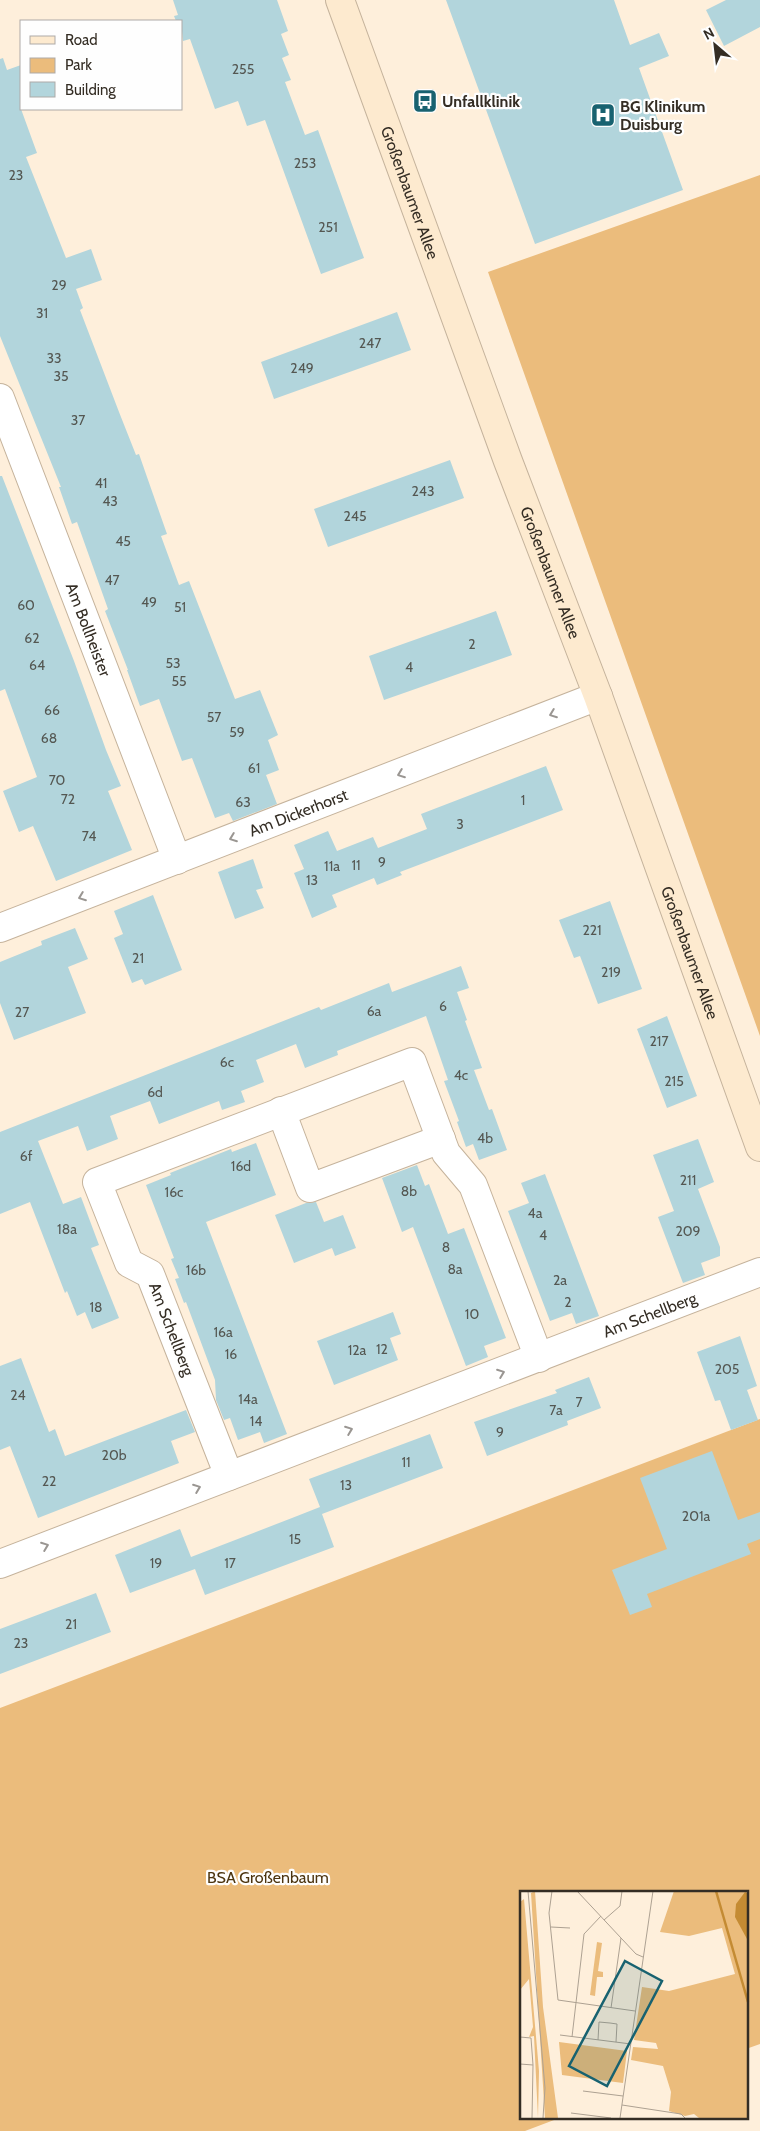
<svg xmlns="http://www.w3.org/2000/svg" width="760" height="2131" viewBox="0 0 760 2131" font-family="Cabin,sans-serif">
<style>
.green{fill:#ebbc7c}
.building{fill:#b2d5dc}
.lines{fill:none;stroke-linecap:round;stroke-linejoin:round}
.street-casing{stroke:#c5b39c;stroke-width:30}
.secondary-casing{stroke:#c5b39c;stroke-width:30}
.street{stroke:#fff;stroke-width:28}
.secondary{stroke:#fdeacf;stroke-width:28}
.oneway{stroke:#9a9692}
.labels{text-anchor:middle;stroke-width:4.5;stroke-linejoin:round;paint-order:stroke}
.number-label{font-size:14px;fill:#545752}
.poi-label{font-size:16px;font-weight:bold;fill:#342d24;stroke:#fefefe;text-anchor:start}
.street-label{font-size:16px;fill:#342d24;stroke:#fefefe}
.park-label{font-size:16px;fill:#4c340f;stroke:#fefefe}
.inset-river{fill:none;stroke:#c48b33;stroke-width:2.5}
.inset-road{fill:none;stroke:#ada192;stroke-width:1}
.view{fill:#186270;fill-opacity:0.15;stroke:#186270;stroke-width:2.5}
.inset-edge{fill:none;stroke:#342d24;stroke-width:2.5}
</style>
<rect width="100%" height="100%" fill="#feefdb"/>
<path class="green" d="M760,175v861l-272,-764z
M760,1419v625l-14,5v-157h-225v225h41l-37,14h-525v-423z"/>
<path class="building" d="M173,0h104l11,31 -7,3 8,21 -7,3 9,22 -6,2 20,53 13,-5 46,128 -43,16 -56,-154 -18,6 -9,-25 -23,8 -25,-70 -7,2 -2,-20h-5l-2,-5 4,-1z
M446,0h168l16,45 29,-12 10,23 -30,12 44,122 -148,54z
M726,0h34v27l-36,19 -18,-36z
M3,58l4,12 14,-5v44l16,44 -11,4 40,101 25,-9 11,31 -26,9 7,19 -3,2 39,102 17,43 3,-1 8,23 20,57 -6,2 18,49 10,-4 46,118 25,-9 18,45 -10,5 11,30 -13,5 11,29 -44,17 -4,-8 -14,5 -23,-60 -10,3 -23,-62 -19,7 -13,-36h1l-23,-59 3,-2 -31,-87 -5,2 -13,-37h2l-61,-151v-277z
M397,312l14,38 -137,49 -13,-37z
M450,460l14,38 -136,49 -14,-38z
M0,476h2l72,185 32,89 15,36 -13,5 24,59 -76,31 -23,-55 -14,6 -16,-41 34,-14 -32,-88 -5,2z
M496,611l16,44 -128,45 -15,-44z
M546,766l17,44 -163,62 2,3 -25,10 -3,-7 -42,17 5,12 -25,11 -18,-45 10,-4 -10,-24 34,-14 9,20 36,-14 5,11 49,-19 -6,-15z
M253,859l10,29 -7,2 8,18 -29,11 -17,-47z
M153,895l29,75 -37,15 -3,-6 -10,4 -18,-45 9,-4 -9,-23z
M610,901l32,88 -44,15 -18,-48 -6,2 -15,-38z
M75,928l13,31 -20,8 18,46 -72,27 -14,-37v-41l42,-17 -1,-4z
M461,966l8,22 -12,4 10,28 -2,1 17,47 -8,2 15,40 3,-1 15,41 -28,10 -6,-16 -7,3 -9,-25 2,-1 -15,-40 4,-1 -22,-64 -89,35 1,4 -33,13 -9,-24 -40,16 8,22 -23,9 4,11 -23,8 -3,-9 -60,23 -9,-23 -40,15 8,23 -31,12 -9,-25 -40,15 25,63 18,-7 18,48 -8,3 28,70 -27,11 -7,-17 -8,4 -10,-25 -2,2 -35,-91 -30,12v-82l319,-125 2,3 68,-27 3,9z
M667,1016l30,80 -30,12 -30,-79z
M698,1139l16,43 -16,7 22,58v9l-19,7 4,12 -22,8 -25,-66 16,-6 -21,-56z
M256,1143l20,52 -70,27 81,212 -23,9 -4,-11 -22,8 -8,-22 -6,2 -8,-20 -1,-20 -29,-78 -2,1 -9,-24 4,-1 -8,-19 3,-1 -28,-73 25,-10 -1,-2 61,-24 1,3z
M417,1165l8,21 4,-2 19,50 16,-6 42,110 -22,8 4,11 -22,9 -53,-139 -11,5 -20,-54z
M545,1174l54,142 -23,8 -4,-11 -22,8 -42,-110 21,-8 -8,-20z
M316,1202l8,20 19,-7 13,33 -21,8 -3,-8 -38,15 -19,-48 31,-12z
M393,1312l8,22 -11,4 8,22 -64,25 -17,-44z
M740,1336l17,50 -10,4 11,30 -27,10 -11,-30 -5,1 -18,-49z
M21,1358l28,74 6,-3 10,27 121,-46 9,22 -24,9 8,22 -141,55 -28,-72 -10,4v-84z
M589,1377l12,31 -34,13 1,4 -81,31 -13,-34 83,-29 -2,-3z
M430,1434l13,34 -121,46 12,33 -129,48 -10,-26 -65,24 -15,-38 65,-26 11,28 101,-39 28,-11 -11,-28z
M712,1451l26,69 22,-8v27l-13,5 4,10 -104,40 5,13 -22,8 -18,-45 55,-21 -27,-71z
M96,1593l15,39 -111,42v-45z"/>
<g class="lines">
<defs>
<g id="street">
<path id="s1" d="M0,398l177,462"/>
<path id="s2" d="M0,928l598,-232"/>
<path d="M281,1111l29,77 131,-49"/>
<path d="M229,1476l-79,-202 -21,-11 -32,-81 315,-120 34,91 27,32 66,173"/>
<path id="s3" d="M0,1564l760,-292"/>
</g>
<g id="secondary">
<path id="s4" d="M340,0l168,461 90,235 162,451"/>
</g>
</defs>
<use href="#street" class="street-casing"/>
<use href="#secondary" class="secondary-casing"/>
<use href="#street" class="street"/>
<use href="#secondary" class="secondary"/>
</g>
<defs><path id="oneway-chevron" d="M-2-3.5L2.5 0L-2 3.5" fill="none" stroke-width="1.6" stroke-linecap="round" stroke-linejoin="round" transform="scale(1.25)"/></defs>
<g class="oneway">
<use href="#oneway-chevron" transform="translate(553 714) rotate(159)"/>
<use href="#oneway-chevron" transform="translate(401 774) rotate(159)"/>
<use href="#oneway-chevron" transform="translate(233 838) rotate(159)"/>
<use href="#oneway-chevron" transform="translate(82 897) rotate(159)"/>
<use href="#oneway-chevron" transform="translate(501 1373) rotate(-21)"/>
<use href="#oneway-chevron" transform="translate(349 1430) rotate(-21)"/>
<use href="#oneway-chevron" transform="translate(197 1488) rotate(-21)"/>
<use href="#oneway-chevron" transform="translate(45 1546) rotate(-21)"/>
</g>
<defs>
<symbol id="bus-square" viewBox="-11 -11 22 22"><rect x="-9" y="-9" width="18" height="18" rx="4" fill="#186270" stroke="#fefefe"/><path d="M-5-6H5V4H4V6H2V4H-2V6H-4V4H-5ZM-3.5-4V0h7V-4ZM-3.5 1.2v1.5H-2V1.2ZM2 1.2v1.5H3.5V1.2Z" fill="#fff"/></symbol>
<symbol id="hospital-square" viewBox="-11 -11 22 22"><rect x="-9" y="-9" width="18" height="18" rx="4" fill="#186270" stroke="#fefefe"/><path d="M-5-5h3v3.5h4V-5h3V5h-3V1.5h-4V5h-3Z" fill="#fff"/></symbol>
</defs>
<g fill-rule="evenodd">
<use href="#bus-square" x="411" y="87" width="28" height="28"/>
<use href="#hospital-square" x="589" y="101" width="28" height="28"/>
</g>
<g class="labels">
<g class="number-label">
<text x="243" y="74">255</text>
<text x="305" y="168">253</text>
<text x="16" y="180">23</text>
<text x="328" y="232">251</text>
<text x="59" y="290">29</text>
<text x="42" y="318">31</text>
<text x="370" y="348">247</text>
<text x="54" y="363">33</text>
<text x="302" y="373">249</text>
<text x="61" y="381">35</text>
<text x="78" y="425">37</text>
<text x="101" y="488">41</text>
<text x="423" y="496">243</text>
<text x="110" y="506">43</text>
<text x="355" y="521">245</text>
<text x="123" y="546">45</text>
<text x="112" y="585">47</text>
<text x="149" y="607">49</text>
<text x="26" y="610">60</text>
<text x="180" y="612">51</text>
<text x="32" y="643">62</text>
<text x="472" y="649">2</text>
<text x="173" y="668">53</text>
<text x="37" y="670">64</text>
<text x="409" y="672">4</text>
<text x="179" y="686">55</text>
<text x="52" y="715">66</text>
<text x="214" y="722">57</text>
<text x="237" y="737">59</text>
<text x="49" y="743">68</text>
<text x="254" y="773">61</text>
<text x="57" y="785">70</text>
<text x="68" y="804">72</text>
<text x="523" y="805">1</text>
<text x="243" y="807">63</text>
<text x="460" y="829">3</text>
<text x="89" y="841">74</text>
<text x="382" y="867">9</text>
<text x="356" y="870">11</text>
<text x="332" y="871">11a</text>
<text x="312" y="885">13</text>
<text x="592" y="935">221</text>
<text x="138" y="963">21</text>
<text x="611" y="977">219</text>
<text x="443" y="1011">6</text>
<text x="374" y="1016">6a</text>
<text x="22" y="1017">27</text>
<text x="659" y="1046">217</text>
<text x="227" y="1067">6c</text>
<text x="461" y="1080">4c</text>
<text x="674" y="1086">215</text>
<text x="155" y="1097">6d</text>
<text x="485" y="1143">4b</text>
<text x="26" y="1161">6f</text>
<text x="241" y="1171">16d</text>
<text x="688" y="1185">211</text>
<text x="409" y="1196">8b</text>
<text x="174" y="1197">16c</text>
<text x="535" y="1218">4a</text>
<text x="67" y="1234">18a</text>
<text x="688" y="1236">209</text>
<text x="543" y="1240">4</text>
<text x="446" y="1252">8</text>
<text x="455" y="1274">8a</text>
<text x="196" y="1275">16b</text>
<text x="560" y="1285">2a</text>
<text x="568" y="1307">2</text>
<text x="96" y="1312">18</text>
<text x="472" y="1319">10</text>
<text x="223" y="1337">16a</text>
<text x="382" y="1354">12</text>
<text x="357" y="1355">12a</text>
<text x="231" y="1359">16</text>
<text x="727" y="1374">205</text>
<text x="18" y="1400">24</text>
<text x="248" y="1404">14a</text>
<text x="579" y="1407">7</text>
<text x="556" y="1415">7a</text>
<text x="256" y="1426">14</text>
<text x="500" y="1437">9</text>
<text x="114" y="1460">20b</text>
<text x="406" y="1467">11</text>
<text x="49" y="1486">22</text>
<text x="346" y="1490">13</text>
<text x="696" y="1521">201a</text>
<text x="295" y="1544">15</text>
<text x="156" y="1568">19</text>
<text x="230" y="1568">17</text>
<text x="71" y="1629">21</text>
<text x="21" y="1648">23</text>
</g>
<g class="poi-label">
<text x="442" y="107">Unfallklinik</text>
<text x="620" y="112">BG Klinikum<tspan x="620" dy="18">Duisburg</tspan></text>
</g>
<g class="street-label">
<text dy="6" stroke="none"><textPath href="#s4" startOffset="205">Großenbaumer Allee</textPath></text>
<text dy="6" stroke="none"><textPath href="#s4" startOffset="610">Großenbaumer Allee</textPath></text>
<text dy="6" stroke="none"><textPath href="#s1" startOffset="248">Am Bollheister</textPath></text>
<text dy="6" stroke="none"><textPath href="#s2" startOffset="320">Am Dickerhorst</textPath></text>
<text dy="6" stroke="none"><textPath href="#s4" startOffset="1015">Großenbaumer Allee</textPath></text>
<text dy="6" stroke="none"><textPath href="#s3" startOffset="696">Am Schellberg</textPath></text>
<text transform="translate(172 1329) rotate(69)" y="6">Am Schellberg</text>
</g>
<g class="park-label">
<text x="268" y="1883">BSA Großenbaum</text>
</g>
</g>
<g transform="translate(520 1891)">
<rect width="228" height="228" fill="#feefdb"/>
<path d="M15,0l8,116 15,111h-13l-14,-225zM154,0h73v227h-48l-5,-4 -9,2 -16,-5 2,-19 -8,-26 -32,-6 2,-13 25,2 -2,-6 -22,-3 8,-53 27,4 66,-17 -13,-46 -33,8 -29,-4zM4,8l15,172 -1,47 -4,-82 -5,1 4,-10 -4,-48 -9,11v-88zM77,51l5,1 -4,28 5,1v5h-6l-2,19 -5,-1zM39,151l68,9 -4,32 -61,-8z" fill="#ebbc7c"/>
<path d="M225,1l2,1v46l-12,-22 1,-13z" fill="#c48b33"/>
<path class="inset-river" d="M196,0l32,111"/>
<path class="inset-road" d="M8,0l17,197 -2,30M32,0l-3,22 9,87 77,11M57,0l59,63 7,3M84,29l16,-14 2,-15M31,36l19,1M91,117l10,-70M40,144l71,9M0,146l11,1 2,27M52,146l12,-103 17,-18M78,149l1,-18 11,1 7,1 -1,18M0,173l13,1 -1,53M63,200l40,5M102,214l59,9 4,4M51,222l40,5M100,227l33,-227"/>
<path class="view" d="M105,70l37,20 -55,105 -38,-20z"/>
<rect width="228" height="228" class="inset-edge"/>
</g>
<rect x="20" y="20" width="162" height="90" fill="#fefefe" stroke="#adaaa7"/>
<rect x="30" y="36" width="25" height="8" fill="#fdeacf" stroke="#adaaa7"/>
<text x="65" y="45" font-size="15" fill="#342d24">Road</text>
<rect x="30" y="58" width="25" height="15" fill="#ebbc7c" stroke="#adaaa7"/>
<text x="65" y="70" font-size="15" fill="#342d24">Park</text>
<rect x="30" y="82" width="25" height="15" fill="#b2d5dc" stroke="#adaaa7"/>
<text x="65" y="95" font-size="15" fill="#342d24">Building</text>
<g transform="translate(715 45) rotate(332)" stroke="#fefefe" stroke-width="4" paint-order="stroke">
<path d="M0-4L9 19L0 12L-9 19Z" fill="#342d24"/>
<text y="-8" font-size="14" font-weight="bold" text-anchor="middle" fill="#342d24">N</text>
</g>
</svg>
